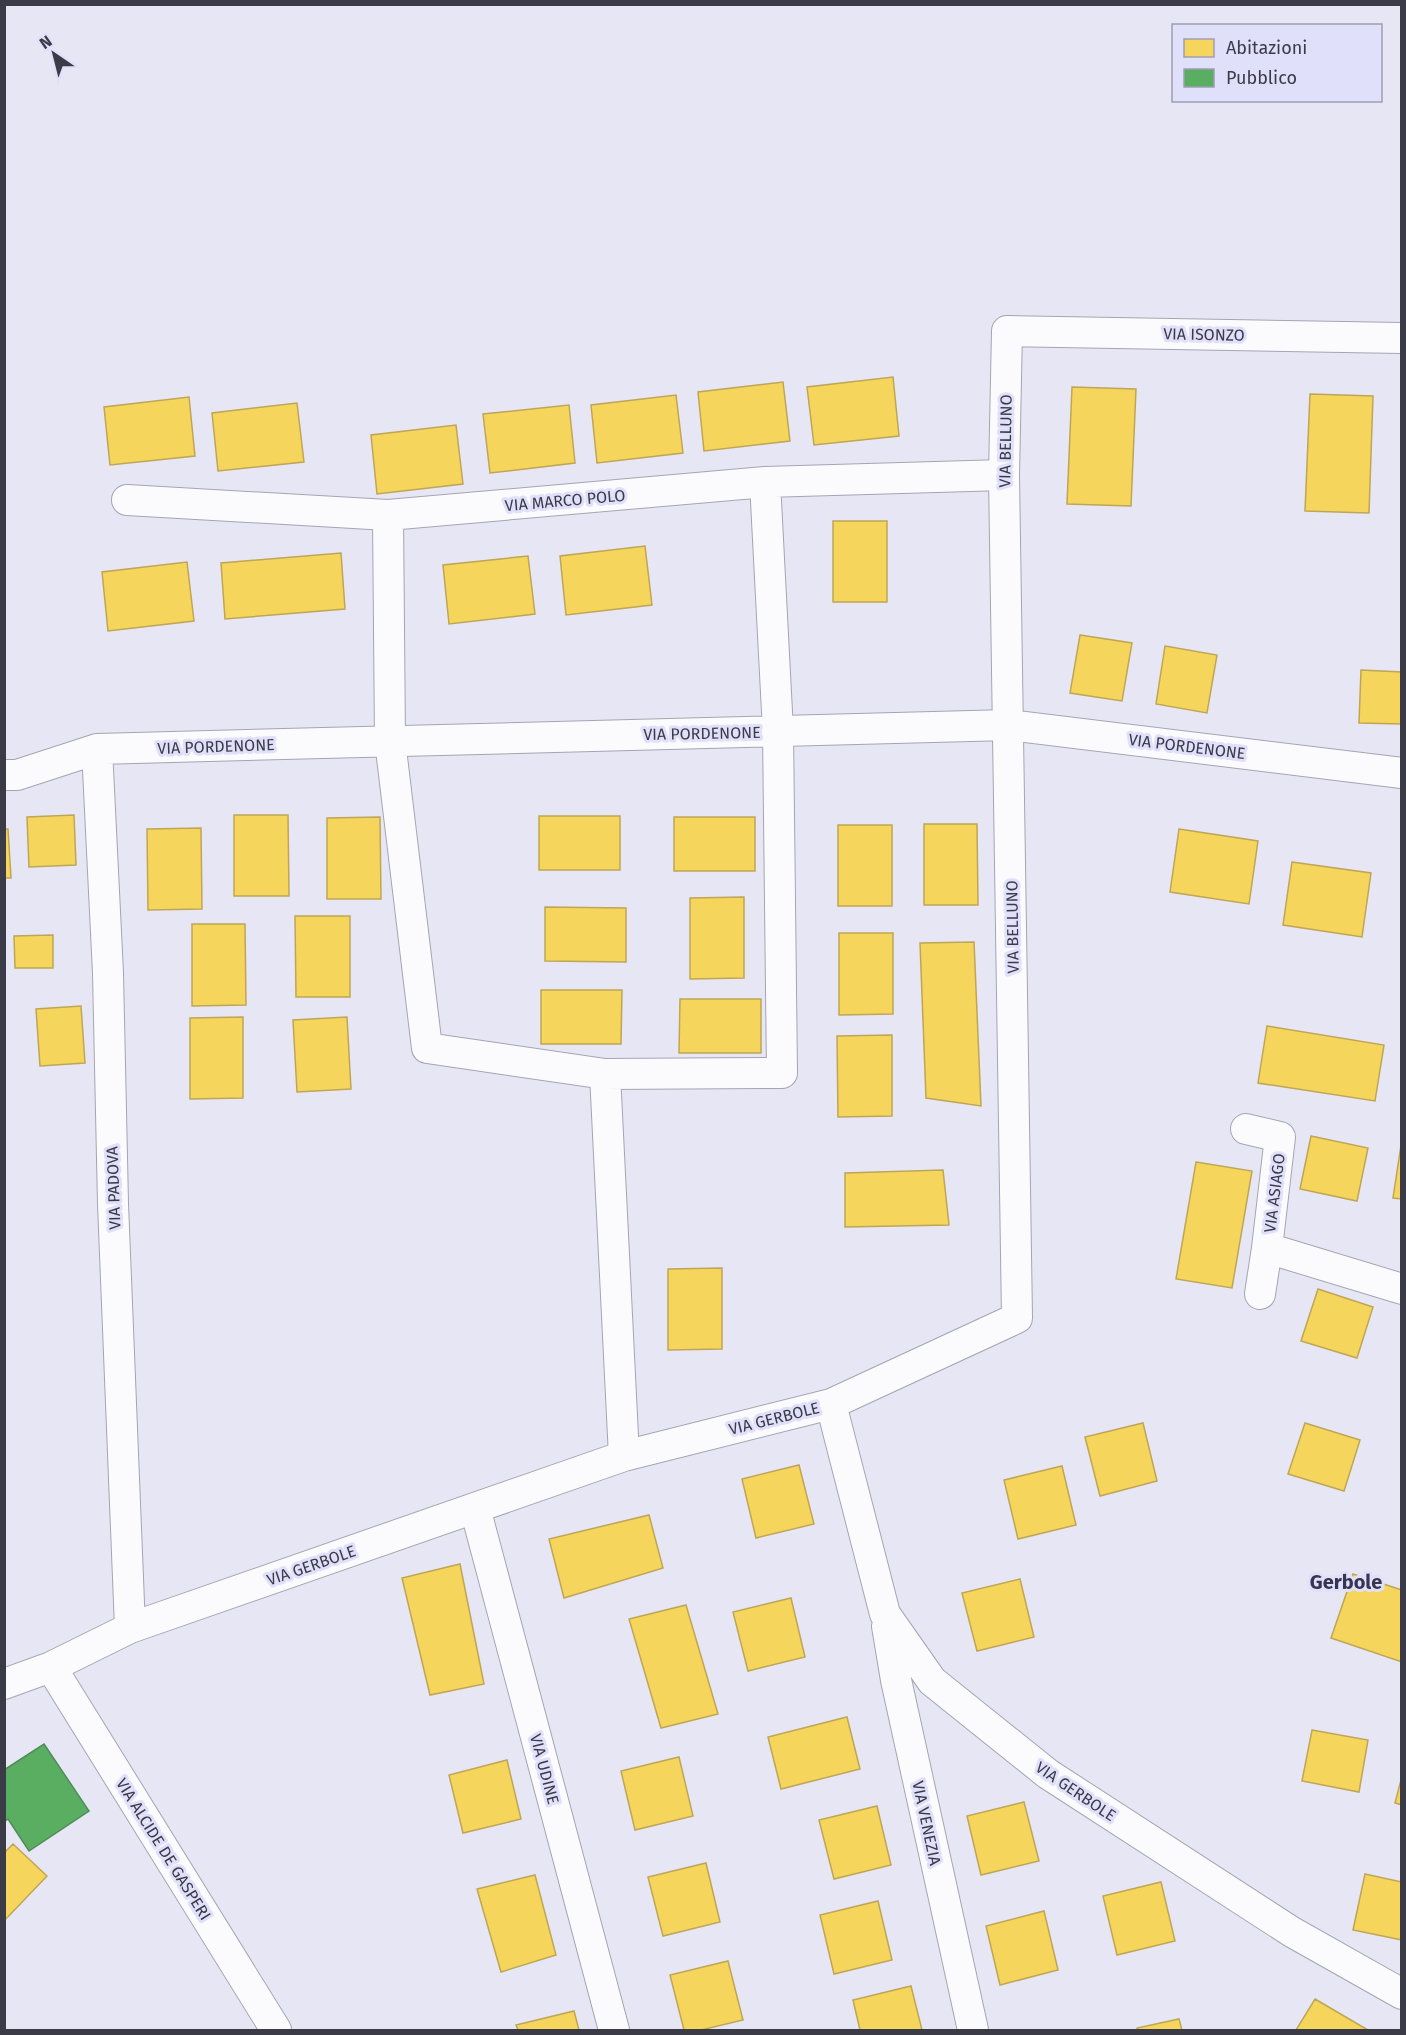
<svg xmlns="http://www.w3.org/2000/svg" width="1406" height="2035" viewBox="0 0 1406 2035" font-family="'Fira Sans',sans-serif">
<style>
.homes{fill:#f6d55c;stroke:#bea656;stroke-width:1.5}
.public{fill:#5aae61;stroke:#518b59;stroke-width:1.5}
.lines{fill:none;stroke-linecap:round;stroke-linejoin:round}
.street-casing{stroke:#a5a5b1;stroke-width:32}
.street{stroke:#fbfbfe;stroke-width:30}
.labels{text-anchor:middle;stroke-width:6;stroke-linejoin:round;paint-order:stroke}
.street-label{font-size:16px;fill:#3b3a47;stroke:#e1e0fb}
.quarter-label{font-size:20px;font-weight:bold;fill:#37344f;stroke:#e1e0fb}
</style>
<rect width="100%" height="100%" fill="#e7e6f5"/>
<path class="homes" d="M893,377l6,59 -85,9 -7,-58z
M783,382l7,59 -86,10 -6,-59z
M1072,387l64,2 -5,117 -64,-2z
M1310,394l63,2 -4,117 -64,-2z
M676,395l7,58 -86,10 -6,-58z
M189,397l6,59 -85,9 -6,-58z
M297,403l7,59 -86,9 -6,-58z
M569,405l6,58 -85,10 -7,-59z
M456,425l7,59 -86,10 -6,-59z
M833,521h54v81h-54z
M645,546l7,59 -86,10 -6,-59z
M341,553l4,56 -120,10 -4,-56z
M528,556l7,58 -86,10 -6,-59z
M187,562l7,59 -86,10 -6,-59z
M1080,635l52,8 -10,58 -52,-8z
M1165,646l52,9 -10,58 -51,-9z
M1361,670l41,2v52l-43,-1z
M74,815l2,50 -47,2 -2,-50z
M234,815h54l1,81h-55z
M539,816h81v54h-81z
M380,817l1,82h-54v-81z
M674,817h81v54h-81z
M924,824h53l1,81h-54z
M838,825h54v81h-54z
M201,828l1,81 -54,1 -1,-81z
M4,829h4l3,49h-7z
M1179,829l79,12 -9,63 -79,-12z
M1292,862l79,11 -9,64 -79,-12z
M744,897v81l-54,1v-81z
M545,907l81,1v54l-81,-1z
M295,916h55v81h-54z
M192,924h53l1,81 -54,1z
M839,933h54v81l-54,1z
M53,935v33h-38l-1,-32z
M974,942l7,164 -55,-8 -6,-155z
M541,990h81l-1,54h-80z
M680,999h81v54h-82z
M81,1006l4,57 -45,3 -4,-57z
M243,1017v81l-53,1v-81z
M347,1017l4,72 -54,3 -4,-72z
M1267,1026l117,19 -9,56 -117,-18z
M892,1035v81l-54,1 -1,-81z
M1311,1136l57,12 -11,53 -57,-12z
M1401,1145h1v54l-9,-1z
M1196,1162l56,9 -20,117 -56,-9z
M943,1170l6,55 -104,2v-54z
M722,1268v81l-54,1v-81z
M1318,1289l55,18 -16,51 -56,-17z
M1143,1423l14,58 -57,15 -15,-59z
M1305,1423l55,17 -16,51 -56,-17z
M799,1465l15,59 -58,14 -14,-59z
M1062,1466l14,59 -58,14 -14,-59z
M649,1515l14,53 -99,30 -15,-59z
M460,1564l24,120 -54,11 -28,-117z
M1353,1574l49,16v72l-71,-24z
M1020,1579l14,58 -57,14 -15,-58z
M791,1598l14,59 -57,14 -15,-59z
M686,1605l32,109 -57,14 -32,-109z
M847,1717l13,52 -79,20 -13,-52z
M1312,1730l56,10 -9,52 -57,-11z
M679,1757l14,59 -58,14 -14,-59z
M507,1760l14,59 -58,14 -14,-58z
M1402,1776v29l-7,-2z
M1024,1802l15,59 -58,14 -14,-59z
M877,1806l14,59 -57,14 -15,-59z
M13,1844l34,32 -43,45v-68z
M706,1863l14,59 -57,14 -15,-59z
M1365,1874l37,8v58l-49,-10z
M535,1875l21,80 -55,17 -24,-83z
M1161,1882l14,59 -58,14 -14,-59z
M878,1901l14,59 -58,14 -14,-59z
M1044,1911l14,59 -58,15 -14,-59z
M728,1961l15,59 -42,10h-17l-14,-55z
M911,1986l11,44h-62l-7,-30z
M1315,1999l53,31h-72z
M574,2011l5,19h-61l-2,-5z
M1179,2019l3,11h-45v-2z"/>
<path class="public" d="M44,1744l45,67 -60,40 -21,-32 -4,3v-52z"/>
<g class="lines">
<defs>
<path id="street" d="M127,500l261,15 377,-33 239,-7
M388,515l2,226 37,307 178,26
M97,749l11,224 5,231 17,424
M4,775h13l80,-26 912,-24 393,48
M1246,1129l34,8 -13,111
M1260,1294l7,-46 135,41
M831,1404l54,210 47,67 116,93 244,158 110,62
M624,1456l-19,-382 177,-1 -4,-342 -13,-249
M475,1508l139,522
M887,1626l9,54 77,350
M51,1667l225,363
M4,1684l47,-17 79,-39 494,-172 207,-52 186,-86 -13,-843 3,-144 395,7"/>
</defs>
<use href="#street" class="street-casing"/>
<use href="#street" class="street"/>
</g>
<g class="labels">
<g class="street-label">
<text transform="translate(1204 334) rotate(1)" y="6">VIA ISONZO</text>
<text transform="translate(1005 441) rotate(-89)" y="6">VIA BELLUNO</text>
<text transform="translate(565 500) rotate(-5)" y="6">VIA MARCO POLO</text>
<text transform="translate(702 733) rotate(-1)" y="6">VIA PORDENONE</text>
<text transform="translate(216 746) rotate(-2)" y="6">VIA PORDENONE</text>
<text transform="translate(1187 746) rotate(7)" y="6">VIA PORDENONE</text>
<text transform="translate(1012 927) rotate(-91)" y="6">VIA BELLUNO</text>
<text transform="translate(113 1188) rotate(-92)" y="6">VIA PADOVA</text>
<text transform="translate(1274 1193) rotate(-83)" y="6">VIA ASIAGO</text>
<text transform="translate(774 1418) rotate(-14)" y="6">VIA GERBOLE</text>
<text transform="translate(311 1565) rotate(-19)" y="6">VIA GERBOLE</text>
<text transform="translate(545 1769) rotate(75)" y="6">VIA UDINE</text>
<text transform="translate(1076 1791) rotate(34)" y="6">VIA GERBOLE</text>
<text transform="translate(927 1823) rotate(78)" y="6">VIA VENEZIA</text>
<text transform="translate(164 1849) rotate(58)" y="6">VIA ALCIDE DE GASPERI</text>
</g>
<g class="quarter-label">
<text x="1346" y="1589">Gerbole</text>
</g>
</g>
<rect width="1406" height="2035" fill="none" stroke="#3b3a47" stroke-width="12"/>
<rect x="1172" y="24" width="210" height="78" fill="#e1e0fb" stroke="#9f9eb3" stroke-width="1.5"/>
<rect x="1184" y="39" width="30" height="18" fill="#f6d55c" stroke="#9f9eb3" stroke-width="1.5"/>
<text x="1226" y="54" font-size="18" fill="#3b3a47">Abitazioni</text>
<rect x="1184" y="69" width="30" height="18" fill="#5aae61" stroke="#9f9eb3" stroke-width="1.5"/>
<text x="1226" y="84" font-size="18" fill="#3b3a47">Pubblico</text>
<g transform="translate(54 54) rotate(325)" stroke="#e1e0fb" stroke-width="4.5" paint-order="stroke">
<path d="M0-4.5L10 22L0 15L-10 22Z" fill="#3b3a47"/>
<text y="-9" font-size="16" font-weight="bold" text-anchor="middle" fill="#3b3a47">N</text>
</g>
</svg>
